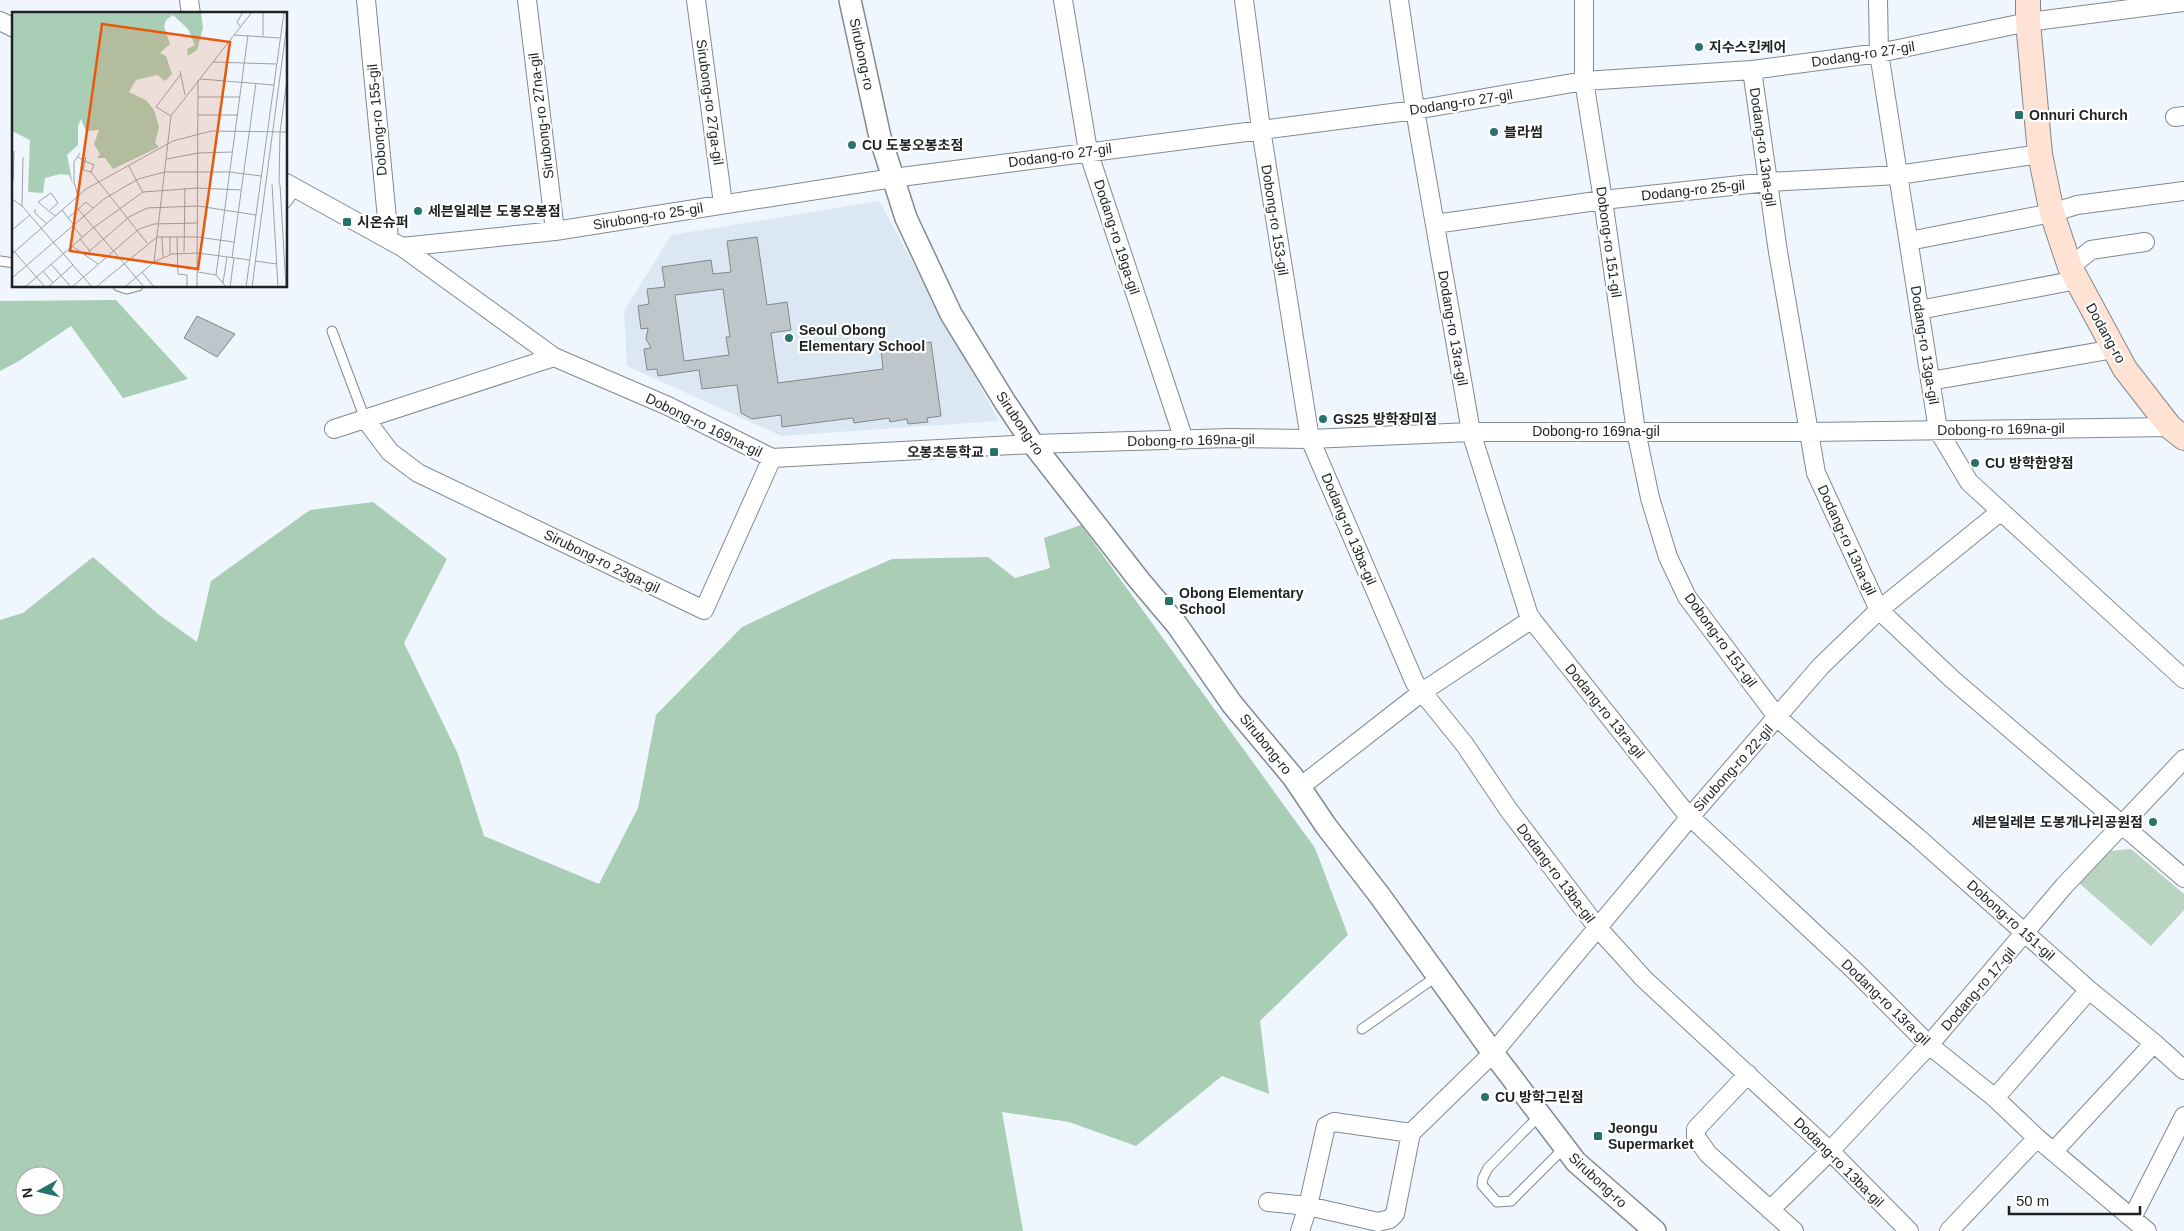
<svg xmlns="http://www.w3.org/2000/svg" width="2184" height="1231" viewBox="0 0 2184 1231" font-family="Arial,'Noto Sans KR',sans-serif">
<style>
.built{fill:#dbe8f3}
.green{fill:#bad4c2}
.forest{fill:#aaceb5;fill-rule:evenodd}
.building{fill:#bec5cb;stroke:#81878d;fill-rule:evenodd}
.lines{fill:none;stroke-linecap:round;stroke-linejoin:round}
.service-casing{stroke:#83898f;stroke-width:11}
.minor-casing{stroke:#83898f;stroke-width:20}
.tertiary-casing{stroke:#83898f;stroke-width:24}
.secondary-casing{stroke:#83898f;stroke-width:26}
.service{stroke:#fff;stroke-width:9}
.minor{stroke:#fff;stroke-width:18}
.tertiary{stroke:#fff;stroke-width:21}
.secondary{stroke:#fee2d4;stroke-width:24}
.poi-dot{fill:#28726c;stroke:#fff;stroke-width:2}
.labels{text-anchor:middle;stroke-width:4.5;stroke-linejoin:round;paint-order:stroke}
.poi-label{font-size:14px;font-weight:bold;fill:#1f2224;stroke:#fff;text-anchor:start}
.street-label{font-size:14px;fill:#1f2224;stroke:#fff}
.inset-road{fill:none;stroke:#9ca1a6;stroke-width:1}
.view{fill:#e8590c;fill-opacity:0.15;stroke:#e8590c;stroke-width:2.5}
.inset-edge{fill:none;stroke:#1f2224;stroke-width:2.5}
</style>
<rect width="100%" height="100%" fill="#eff6fd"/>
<path class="built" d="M879,201l120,220 -218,15 -154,-70 -3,-55 47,-76z"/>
<path class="green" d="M2131,849l53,45v16l-33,36 -72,-63 30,-32z"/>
<path class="forest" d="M116,300l72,79 -65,19 -52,-72 -52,35 -19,10v-70z
M373,502l74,57 -43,84 54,111 26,82 115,48 39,-76 18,-93 86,-88 81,-38 69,-30 96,-2 27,21 35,-10 -6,-30 37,-13 234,323 33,87 -88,86 9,73 -47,-18 -86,70 -67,-24 -67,-10 21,119h-1023v-611l23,-7 70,-56 65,57 39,28 14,-61 99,-71zM25,1176h30v30h-30z"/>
<path class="building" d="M757,237l10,68 20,-3 4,28 -20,3 7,50 105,-14 -2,-20 34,-8 1,3 15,-2 10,74 -14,2 1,4 -20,2 -1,-5 -17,3 -1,-4 -35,5 -1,-5 -71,9 -1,-12 -29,4 -11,-6 -4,-28 -35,4 -3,-19 -41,6 -1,-7 -10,1 -3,-21 7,-1 -5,-9 2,-11 -7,1 -3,-23 11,-2 -2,-15 18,-2 -3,-20 49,-7 2,14 18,-2 -4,-31zM723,289l7,48h-4l3,18 -45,6 -9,-66z
M197,316l38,18 -18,23 -33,-19z"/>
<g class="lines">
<defs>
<path id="service" d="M286,203l11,-15
M0,261l14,2
M118,286l9,3 11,-3
M332,331l33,88
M1362,1029l75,-53
M1540,1115l-52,53 -5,10 -1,7 15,17 14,-1 53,-53"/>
<path id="minor" d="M189,0l2,14
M366,0l23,239
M527,0l28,231
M696,0l27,204
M1063,0l25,151 96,289
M1244,0l17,129 49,310 105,244 50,62 43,64 89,118 47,52 186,172 79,80
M1399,0l16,110 56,322 58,184 156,196 169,158 75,75 66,53 42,40 110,93
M1584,0v81l19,119 33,231 14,67 18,59 19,40 91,121 35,31 104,88 172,153 65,53 30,27
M1878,0l1,53 59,377 31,52 215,197
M0,21l14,7
M1752,70l26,182 38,221 63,137 73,69 232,199
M2175,117l9,-1
M286,183l116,64 152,110 114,49 104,52 261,-14 197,-6 80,1 161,-7h337l362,-5
M1435,224l168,-24 165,-18 130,-7 142,-21
M1909,241l143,-28 25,-8 107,-14
M402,247l153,-16 338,-53 522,-68 169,-29 168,-11 127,-17 149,-31 156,-20
M2070,267l21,-17 54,-8
M1919,310l158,-30
M1930,381l184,-32
M365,419l25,33 28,21 286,137 68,-152
M334,429l220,-72
M1300,787l122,-95 110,-73
M1748,1074l-52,55v8l12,17 86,77
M1995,1098l94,-108
M1411,1133l82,-80 197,-236 131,-151 58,-56 122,-99
M2053,1152l101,-109
M1268,1202l40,4 70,16 12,-3 5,-5 16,-81 -77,-11 -8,4 -18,80 -8,25
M1770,1210l60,-59 99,-106 135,-159 120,-127
M2132,1218l52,-102
M1949,1231l88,-93"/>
<path id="tertiary" d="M850,0l30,137 26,81 45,96 54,88 28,42 106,136 38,45 55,79 61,73 33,49 54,70 113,157 83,109 79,69"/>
<path id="secondary" d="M2028,0v22l12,132 12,59 18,54 55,102 45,58 14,11"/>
</defs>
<use href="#service" class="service-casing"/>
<use href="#minor" class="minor-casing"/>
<use href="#tertiary" class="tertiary-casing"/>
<use href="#secondary" class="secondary-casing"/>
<use href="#service" class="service"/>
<use href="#minor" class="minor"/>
<use href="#tertiary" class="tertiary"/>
<use href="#secondary" class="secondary"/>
</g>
<g class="poi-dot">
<circle cx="1699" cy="47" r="5"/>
<rect x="2014" y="110" width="10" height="10" rx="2.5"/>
<circle cx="1494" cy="132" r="5"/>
<circle cx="852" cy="145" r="5"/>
<circle cx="418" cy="211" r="5"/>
<rect x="342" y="217" width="10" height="10" rx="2.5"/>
<circle cx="789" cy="338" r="5"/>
<circle cx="1323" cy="419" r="5"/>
<rect x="989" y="447" width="10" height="10" rx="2.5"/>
<circle cx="1975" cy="463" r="5"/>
<rect x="1164" y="596" width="10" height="10" rx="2.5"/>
<circle cx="2153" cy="822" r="5"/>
<circle cx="1485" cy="1097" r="5"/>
<rect x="1593" y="1131" width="10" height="10" rx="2.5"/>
</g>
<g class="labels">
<g class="poi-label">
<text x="1709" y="52">지수스킨케어</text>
<text x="2029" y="120">Onnuri Church</text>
<text x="1504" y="137">블라썸</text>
<text x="862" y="150">CU 도봉오봉초점</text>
<text x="428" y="216">세븐일레븐 도봉오봉점</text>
<text x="357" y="227">시온슈퍼</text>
<text x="799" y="335">Seoul Obong<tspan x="799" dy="16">Elementary School</tspan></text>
<text x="1333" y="424">GS25 방학장미점</text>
<text x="984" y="457" text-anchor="end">오봉초등학교</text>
<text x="1985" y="468">CU 방학한양점</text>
<text x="1179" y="598">Obong Elementary<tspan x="1179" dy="16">School</tspan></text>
<text x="2143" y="827" text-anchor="end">세븐일레븐 도봉개나리공원점</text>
<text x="1495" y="1102">CU 방학그린점</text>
<text x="1608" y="1133">Jeongu<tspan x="1608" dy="16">Supermarket</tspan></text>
</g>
<g class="street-label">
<text transform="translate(862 54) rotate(78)" y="5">Sirubong-ro</text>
<text transform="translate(1863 54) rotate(-9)" y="5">Dodang-ro 27-gil</text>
<text transform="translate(710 102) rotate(82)" y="5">Sirubong-ro 27ga-gil</text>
<text transform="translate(1461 102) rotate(-9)" y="5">Dodang-ro 27-gil</text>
<text transform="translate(541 116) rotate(-97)" y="5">Sirubong-ro 27na-gil</text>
<text transform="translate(377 120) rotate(-95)" y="5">Dobong-ro 155-gil</text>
<text transform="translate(1763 147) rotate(82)" y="5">Dodang-ro 13na-gil</text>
<text transform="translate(1060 155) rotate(-8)" y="5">Dodang-ro 27-gil</text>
<text transform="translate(1693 190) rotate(-6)" y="5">Dodang-ro 25-gil</text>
<text transform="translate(648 216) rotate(-9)" y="5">Sirubong-ro 25-gil</text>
<text transform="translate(1275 220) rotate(81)" y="5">Dobong-ro 153-gil</text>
<text transform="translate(1117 237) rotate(72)" y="5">Dodang-ro 19ga-gil</text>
<text transform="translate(1609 242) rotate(82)" y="5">Dobong-ro 151-gil</text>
<text transform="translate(1453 328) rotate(80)" y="5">Dodang-ro 13ra-gil</text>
<text transform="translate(2106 333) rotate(61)" y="5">Dodang-ro</text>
<text transform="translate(1925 345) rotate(81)" y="5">Dodang-ro 13ga-gil</text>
<text transform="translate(1020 423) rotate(56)" y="5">Sirubong-ro</text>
<text transform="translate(704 425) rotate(26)" y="5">Dobong-ro 169na-gil</text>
<text transform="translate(2001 429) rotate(-1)" y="5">Dobong-ro 169na-gil</text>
<text x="1596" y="436">Dobong-ro 169na-gil</text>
<text transform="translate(1191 440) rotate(-1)" y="5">Dobong-ro 169na-gil</text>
<text transform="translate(1349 529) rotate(67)" y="5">Dodang-ro 13ba-gil</text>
<text transform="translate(1847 540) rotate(65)" y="5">Dodang-ro 13na-gil</text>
<text transform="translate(602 561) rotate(26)" y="5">Sirubong-ro 23ga-gil</text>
<text transform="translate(1721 640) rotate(54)" y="5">Dobong-ro 151-gil</text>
<text transform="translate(1605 711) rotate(51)" y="5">Dodang-ro 13ra-gil</text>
<text transform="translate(1266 744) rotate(51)" y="5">Sirubong-ro</text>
<text transform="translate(1733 768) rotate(-48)" y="5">Sirubong-ro 22-gil</text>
<text transform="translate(1556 873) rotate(53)" y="5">Dodang-ro 13ba-gil</text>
<text transform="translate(2011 920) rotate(42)" y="5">Dobong-ro 151-gil</text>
<text transform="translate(1978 989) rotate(-49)" y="5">Dodang-ro 17-gil</text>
<text transform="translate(1886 1002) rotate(44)" y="5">Dodang-ro 13ra-gil</text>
<text transform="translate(1839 1162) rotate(45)" y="5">Dodang-ro 13ba-gil</text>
<text transform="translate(1598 1180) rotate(43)" y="5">Sirubong-ro</text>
</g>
</g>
<g transform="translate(12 12)">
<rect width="275" height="275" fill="#eff6fd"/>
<path d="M0,0h189l2,16 -6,22 -9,6 -1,-7 8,-4 -7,-16 -15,-14 -7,5 -2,6 6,18 -10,9 6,3 6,18 -7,7 -8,-6 -21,5 -7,12 17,8 8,10 5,17 -4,16 4,4 -46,22 -8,-11h-8l3,-4 -6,-10 5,-14 -13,1 -5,-12 -3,7v19l-11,10 6,30 -4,-10 -9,-1 -15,4 -2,15 -15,-1 2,-52 -18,-9z" fill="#aaceb5"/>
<path class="inset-road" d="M251,0v24M228,14l-3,-4 6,-10M222,23l46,3M201,50l63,2M168,59l5,24M188,67l74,6M186,85h42M186,103h40M159,104l-15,-9 25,-33M66,145l7,4 -2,9 8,2 3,-7 -9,-4 1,-4M155,147l31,-6 34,-1M117,154l14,27M79,160l56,71M1,169l1,-30M260,172l6,103M267,173l1,-53 7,-52M268,173l6,102M66,184l-4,-14v-20l6,-9M0,187l10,7 70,81M10,194l1,-49M23,197v4l12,11M66,197l66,78M38,198l8,-7 -7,-10 -13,9 17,14M50,198l11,14M56,206l18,-16 7,6M60,213l10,12M0,218l18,-15M150,225l1,20M158,225v17M165,225l1,37 9,1v12M68,227l10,12M60,234l26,18M0,237l33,38M172,240l1,-64M0,242l74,-65 87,-48 38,-10 76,1M73,243l44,-38 18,-9 51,-2 58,9M220,246l24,-175M243,249l22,3M142,250l17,-146 81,-104M39,252l20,23M31,259l10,12M130,260l12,15M186,260l18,3 10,12M204,263l32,-240M0,266l92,-79 34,-20 27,-7h64l32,4M211,271l4,-26M13,275l68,-59 50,-36 55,-4 43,2M36,275l25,-22M60,275l67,-58 15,-5 43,-1M84,275l61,-50h40l37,5M113,275l29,-25 18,-8 26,-1 52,7M185,275l1,-207M218,275l4,-29M234,275l38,-275M240,275l35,-263"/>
<path class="view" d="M90,12l128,18 -32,227 -128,-18z"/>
<rect width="275" height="275" class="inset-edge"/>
</g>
<g transform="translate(40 1191) rotate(262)"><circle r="24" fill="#ffffff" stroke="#a5a7a7"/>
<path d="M0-4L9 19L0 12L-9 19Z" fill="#28726c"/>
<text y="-8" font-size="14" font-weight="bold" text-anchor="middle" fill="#1f2224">N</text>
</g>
<path d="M2009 1206v8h131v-8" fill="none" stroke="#1f2224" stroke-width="2.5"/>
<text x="2016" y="1206" font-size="15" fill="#1f2224" stroke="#ffffff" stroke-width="4" paint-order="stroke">50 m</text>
</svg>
